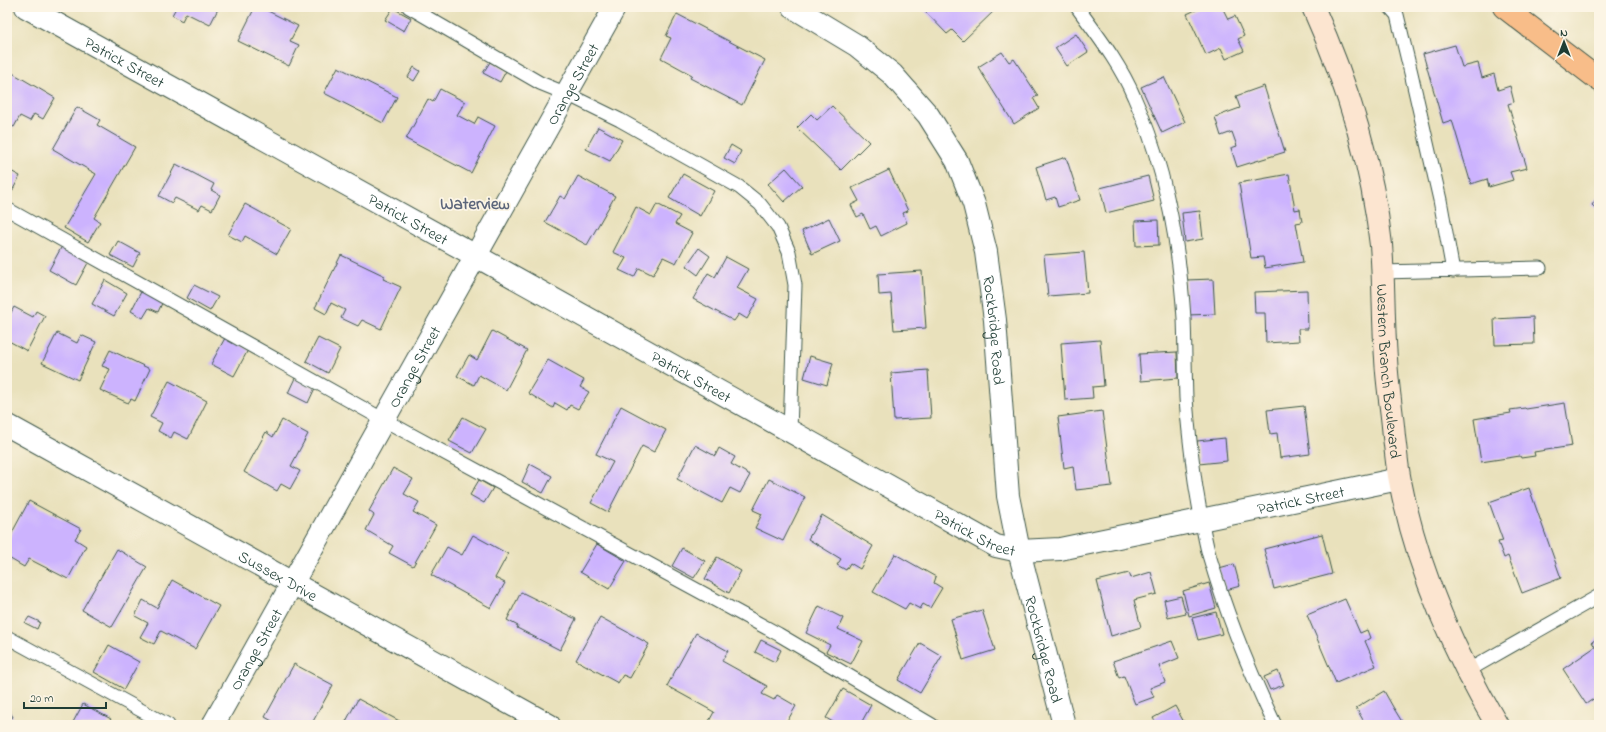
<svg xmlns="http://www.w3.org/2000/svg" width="1606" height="732" viewBox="0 0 1606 732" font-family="'Indie Flower',sans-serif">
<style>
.building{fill:#ccb3fe}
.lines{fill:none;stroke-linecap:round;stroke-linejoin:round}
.lane-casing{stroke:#3d5648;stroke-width:15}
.street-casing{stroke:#3d5648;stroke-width:24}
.secondary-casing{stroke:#3d5648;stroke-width:24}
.primary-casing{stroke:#3d5648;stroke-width:24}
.lane{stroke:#fff;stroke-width:13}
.street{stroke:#fff;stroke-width:22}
.secondary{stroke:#fce5d0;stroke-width:22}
.primary{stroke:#f8bd89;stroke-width:22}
.labels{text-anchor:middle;stroke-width:3.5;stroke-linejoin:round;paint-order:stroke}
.street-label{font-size:16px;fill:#1f3d34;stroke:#fcf5e5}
.neighbourhood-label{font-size:17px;font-weight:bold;fill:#5c667b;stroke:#fcf5e5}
</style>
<rect width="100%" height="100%" fill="#fcf5e5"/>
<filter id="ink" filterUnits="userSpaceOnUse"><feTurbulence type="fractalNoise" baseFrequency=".025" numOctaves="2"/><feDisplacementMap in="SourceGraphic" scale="8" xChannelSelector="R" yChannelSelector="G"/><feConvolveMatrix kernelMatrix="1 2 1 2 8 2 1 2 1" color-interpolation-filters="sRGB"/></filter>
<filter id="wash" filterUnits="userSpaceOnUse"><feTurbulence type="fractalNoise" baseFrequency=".012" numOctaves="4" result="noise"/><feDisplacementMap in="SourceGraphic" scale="16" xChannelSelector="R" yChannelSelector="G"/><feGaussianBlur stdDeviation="0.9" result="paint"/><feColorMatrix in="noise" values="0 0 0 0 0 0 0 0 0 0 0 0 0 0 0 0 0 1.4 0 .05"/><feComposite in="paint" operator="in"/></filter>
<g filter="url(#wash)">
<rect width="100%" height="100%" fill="#e9e1bc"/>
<g id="blocks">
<path class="building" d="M173,7h46l-9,18 -24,-12 -4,8 -10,-6 4,-7z
M255,7h5l38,19 -8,15 9,4 -10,21 -51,-25z
M924,7h74l-35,34 -11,-11 -5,4 -25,-26z
M1202,7h20l6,12 7,-3 9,20 -6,3 6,12 -18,8 -5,-11 -15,7 -19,-41z
M393,8l18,10 -7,13 -19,-11z
M677,14l88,46 -23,45 -52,-27 2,-3 -31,-17 10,-20 -5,-2z
M1076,34l12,18 -21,14 -12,-18z
M1455,45l7,22 16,-4 4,15 12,-4 4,16 12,-4 4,16 -6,2 19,64 -17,4 3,8 -24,7 -2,-8 -16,5 -19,-64 -9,3 -20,-69z
M1002,52l7,10 5,-3 24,37 -5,2 6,10 -25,16 -36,-57z
M490,62l16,9 -6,11 -17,-9z
M338,67l59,30 -14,26 -59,-30z
M414,67l6,4 -6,10 -6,-4z
M9,71l46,27 -12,21 -9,-5 -4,7 -10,-5 -6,11 -7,-3v-50z
M1164,77l21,45 -23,11 -21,-46z
M1264,86l21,66 -48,15 -6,-19 6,-2 -5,-14 -11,4 -6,-19 25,-9 -4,-12z
M440,89l25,13 -8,13 17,9 4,-7 17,9 -24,47 -65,-34 22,-40 5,3z
M832,106l37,36 -28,28 -44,-42 14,-14 6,6z
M77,107l23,13 -3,5 38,22 -41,71 6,4 -12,20 -24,-14 32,-54 -43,-25z
M598,127l24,13 -12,21 -24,-12z
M731,145l10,6 -6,13 -11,-6z
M1066,157l14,43 -22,7 -3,-10 -9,3 -10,-33z
M176,164l38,20 -3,6 9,5 -8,15 -10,-5 -3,5 -24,-12 -3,5 -13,-7z
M786,168l16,18 -18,16 -16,-18z
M7,169l13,7 -11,21 -2,-1z
M889,170l19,41 -5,2 4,10 -26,13 -5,-10 -6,3 -7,-15 -6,3 -6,-12 8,-4 -7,-13z
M683,174l31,17 -14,25 -31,-18z
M1289,174l6,36 5,-1 2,13 -6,1 7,39 -38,6 -2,-11 -12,1 -12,-75z
M578,176l37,20 -28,49 -42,-23 15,-26 5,3z
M1148,176l6,25 -48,12 -6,-25z
M1599,195v16l-7,-6z
M245,204l46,25 -14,25 -32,-18 -3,6 -14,-7z
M657,204l23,12 -5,8 17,9 -16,30 -13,-6 -10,18 -14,-7 -5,9 -15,-7 7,-12 -13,-6 23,-45 15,8z
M1200,211l3,28 -18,3 -3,-29z
M829,218l11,23 -28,13 -10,-23z
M1158,220l1,25 -23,1 -1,-25z
M118,241l22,12 -7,14 -23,-12z
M62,246l27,15 -13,24 -27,-15z
M699,248l11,8 -12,19 -12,-9z
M1084,252l4,41 -40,3 -4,-41z
M341,255l44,21 -2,3 18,8 -20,42 -19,-9 -4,6 -17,-8 4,-8 -14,-7 -5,11 -11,-6z
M726,257l22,12 -11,19 21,11 -11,20 -8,-5 -5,7 -41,-22 15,-26 7,4z
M922,271l4,57 -32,2 -3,-36 -12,1 -1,-21z
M1213,279l2,35 -28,1 -1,-35z
M105,280l22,13 -13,23 -22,-12z
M194,285l24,12 -8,14 -23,-13z
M142,290l21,11 -5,11 -9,-4 -6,10 -12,-7z
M1307,290l1,39h-10l1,12 -33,2 -1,-30h-10l-1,-21z
M14,307l19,10 3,-6 9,5 -18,35 -20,-11v-20z
M1533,317l1,27 -39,1 -1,-26z
M492,331l35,19 -21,40 -27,-15 -5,10 -17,-9 12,-21 8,5z
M57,333l20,10 4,-8 15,7 -18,38 -36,-17z
M225,338l23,12 -14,26 -23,-12z
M318,338l22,11 -12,24 -22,-12z
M1100,340l4,46 -12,1 1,11 -28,2 -4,-57z
M110,350l40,19 -15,32 -4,-2 -3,4 -28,-13 10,-21 -8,-3z
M1177,352l1,26 -37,3 -2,-27z
M810,356l23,7 -6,22 -23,-7z
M548,360l36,20 -4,7 9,5 -11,17 -8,-4 -3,5 -12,-7 -2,5 -25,-15z
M928,370l3,48 -37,2 -3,-47z
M295,378l20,10 -7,15 -20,-10z
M169,381l38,20 -19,38 -14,-7 -3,6 -13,-7 4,-8 -12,-6z
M1565,403l7,43 -38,6 1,4 -14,2 -1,-2 -39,6 -7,-43 37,-6 -1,-3 15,-2 1,1z
M621,406l45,24 -12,22 -12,-6 -34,66 -17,-9 22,-41 -17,-8z
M1304,406l6,48 -30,4 -3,-25 -7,1 -3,-24z
M1102,411l10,75 -36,4 -3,-24 -9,2 -6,-51z
M463,417l23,12 -14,24 -23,-12z
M282,420l26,14 -17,32 9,5 -10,18 -9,-5 -4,7 -33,-19 22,-40 7,5z
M1225,438l2,23 -28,3 -2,-23z
M695,445l20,11 4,-8 16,9 -4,7 19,11 -10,18 -10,-5 -8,15 -45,-24z
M530,464l22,12 -9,17 -21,-11z
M393,468l20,11 -9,15 15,8 -6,10 23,13 -23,41 -24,-13 4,-7 -27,-16 8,-15 -5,-4z
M769,479l36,18 -22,44 -28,-13 7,-14 -9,-4z
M479,480l14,8 -9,15 -14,-8z
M1529,488l32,90 -39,15 -14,-37 -4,2 -6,-16 5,-1 -14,-39z
M29,501l52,28 -6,10 11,7 -18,33 -39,-20 -5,8 -17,-10v-15z
M822,515l51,31 -13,23 -10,-6 -4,7 -9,-5 4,-6 -33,-20z
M1322,534l10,40 -58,15 -10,-40z
M473,535l35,19 -13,24 10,5 -14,25 -60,-33 16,-28 15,8z
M597,544l29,17 -17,28 -29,-17z
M682,548l23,13 -11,17 -22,-12z
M117,549l30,18 -35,60 -30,-17z
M895,554l41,23 -2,6 8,5 -12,20 -7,-4 -3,5 -11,-6 -4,6 -32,-17z
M717,557l24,14 -12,22 -24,-14z
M1234,564l6,22 -14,4 -7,-22z
M1151,572l6,22 -23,6 7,27 -30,9 -14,-55 32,-8 2,5z
M172,580l47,26 -24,43 -34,-18 -7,13 -14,-7 8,-14 -13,-7 8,-16 14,8z
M1209,583l7,25 -27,8 -6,-25z
M521,592l55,27 -16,31 -43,-22 1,-2 -11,-6z
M1181,596l5,18 -18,4 -4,-18z
M1345,599l15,34 7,-3 3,8 -5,3 11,25 -40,17 -29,-68z
M819,606l24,12 -5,11 25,12 -12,23 -25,-12 4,-7 -24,-12z
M982,610l13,40 -32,10 -12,-41z
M1216,612l6,22 -24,6 -6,-22z
M29,617l11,5 -3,7 -12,-6z
M600,617l49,27 -19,34 -7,-3 -5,8 -42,-23z
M696,633l32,18 -6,10 45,25 -5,8 12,6 3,-5 19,11 -11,19h-72l-5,-2 6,-11 -47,-26z
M1599,637v58l-13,9 -23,-35 32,-22 -3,-5z
M761,640l20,10 -6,12 -20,-10z
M1172,641l7,17 -20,8 6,16 -15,6 4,9 -19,7 -11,-28 -5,2 -6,-17z
M920,643l22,13 -22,37 -22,-13z
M109,645l30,17 -15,27 -30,-17z
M294,664l39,21 -22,40h-32l-14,-8z
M1278,671l6,14 -14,5 -6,-13z
M843,689l28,16 -11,20h-22l-12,-7z
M1384,691l9,16 11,18h-38l-10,-17z
M358,699l49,26h-63z
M83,704l28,15 -4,6h-32l-3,-1z
M1175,706l10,18 -28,1 -4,-7z
M7,707l6,10 -6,4z"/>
</g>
</g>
<g filter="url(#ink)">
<use href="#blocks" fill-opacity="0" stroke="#3d5648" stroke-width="1"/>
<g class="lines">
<defs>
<path id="lane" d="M409,7l131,76 27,11 53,26 119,67 21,17 18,23 11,25 6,33 -5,146
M1077,7c21,29 43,57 57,90 31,68 45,146 50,221 1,26 1,53 2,80 2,29 6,61 10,90 4,22 7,45 13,67 17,58 40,115 66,170
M1390,7l7,8 14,58 29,127 13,71
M7,209l377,211 394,214 154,91
M1382,272l158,-4
M7,637l161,88
M1467,671l132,-75"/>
<g id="street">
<path id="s1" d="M26,7l450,249 520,290 23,5 41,-2 339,-70"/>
<path id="s2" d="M793,7l63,38 36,29 36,41 29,46 17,43 12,48 9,68 13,176 11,55 45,174"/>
<path id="s3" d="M7,425l542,300"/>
<path id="s4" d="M213,725l402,-718"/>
</g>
<g id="secondary">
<path id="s5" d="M1313,7c34,76 59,155 68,238 3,37 2,75 5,113 1,26 6,52 8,79 2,14 3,30 6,44 17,87 52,168 97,244"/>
</g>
<path id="primary" d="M1504,7l95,73"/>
</defs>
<use href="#lane" class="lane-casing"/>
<use href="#street" class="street-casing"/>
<use href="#secondary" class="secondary-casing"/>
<use href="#primary" class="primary-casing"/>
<use href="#lane" class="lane"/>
<use href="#street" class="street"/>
<use href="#secondary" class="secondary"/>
<use href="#primary" class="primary"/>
</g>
</g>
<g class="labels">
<g class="street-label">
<text dy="6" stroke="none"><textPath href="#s1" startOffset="113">Patrick Street</textPath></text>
<text dy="6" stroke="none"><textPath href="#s4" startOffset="735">Orange Street</textPath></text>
<text dy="6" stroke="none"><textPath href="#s1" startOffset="437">Patrick Street</textPath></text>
<text dy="6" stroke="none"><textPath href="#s2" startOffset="403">Rockbridge Road</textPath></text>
<text dy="6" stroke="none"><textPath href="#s4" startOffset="411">Orange Street</textPath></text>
<text dy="6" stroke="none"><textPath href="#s5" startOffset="375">Western Branch Boulevard</textPath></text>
<text dy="6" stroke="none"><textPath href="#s1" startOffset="761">Patrick Street</textPath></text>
<text dy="6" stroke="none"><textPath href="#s1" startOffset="1420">Patrick Street</textPath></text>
<text dy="6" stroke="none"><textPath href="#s1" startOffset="1085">Patrick Street</textPath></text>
<text dy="6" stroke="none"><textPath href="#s3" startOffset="310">Sussex Drive</textPath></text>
<text dy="6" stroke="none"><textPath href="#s4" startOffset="87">Orange Street</textPath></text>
<text dy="6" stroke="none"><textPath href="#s2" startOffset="727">Rockbridge Road</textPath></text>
</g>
<g class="neighbourhood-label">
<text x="475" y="209">Waterview</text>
</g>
</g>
<rect width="1606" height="732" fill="none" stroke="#fcf5e5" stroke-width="24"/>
<g transform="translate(1564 42)" stroke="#fcf5e5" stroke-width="3" paint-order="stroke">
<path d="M0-3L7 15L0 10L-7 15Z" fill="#1f3d34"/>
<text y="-6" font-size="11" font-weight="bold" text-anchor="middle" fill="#1f3d34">N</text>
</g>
<path d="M24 702v6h82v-6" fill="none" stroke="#1f3d34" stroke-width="2"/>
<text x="30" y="702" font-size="12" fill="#1f3d34" stroke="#fcf5e5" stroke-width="3" paint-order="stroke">20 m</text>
</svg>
